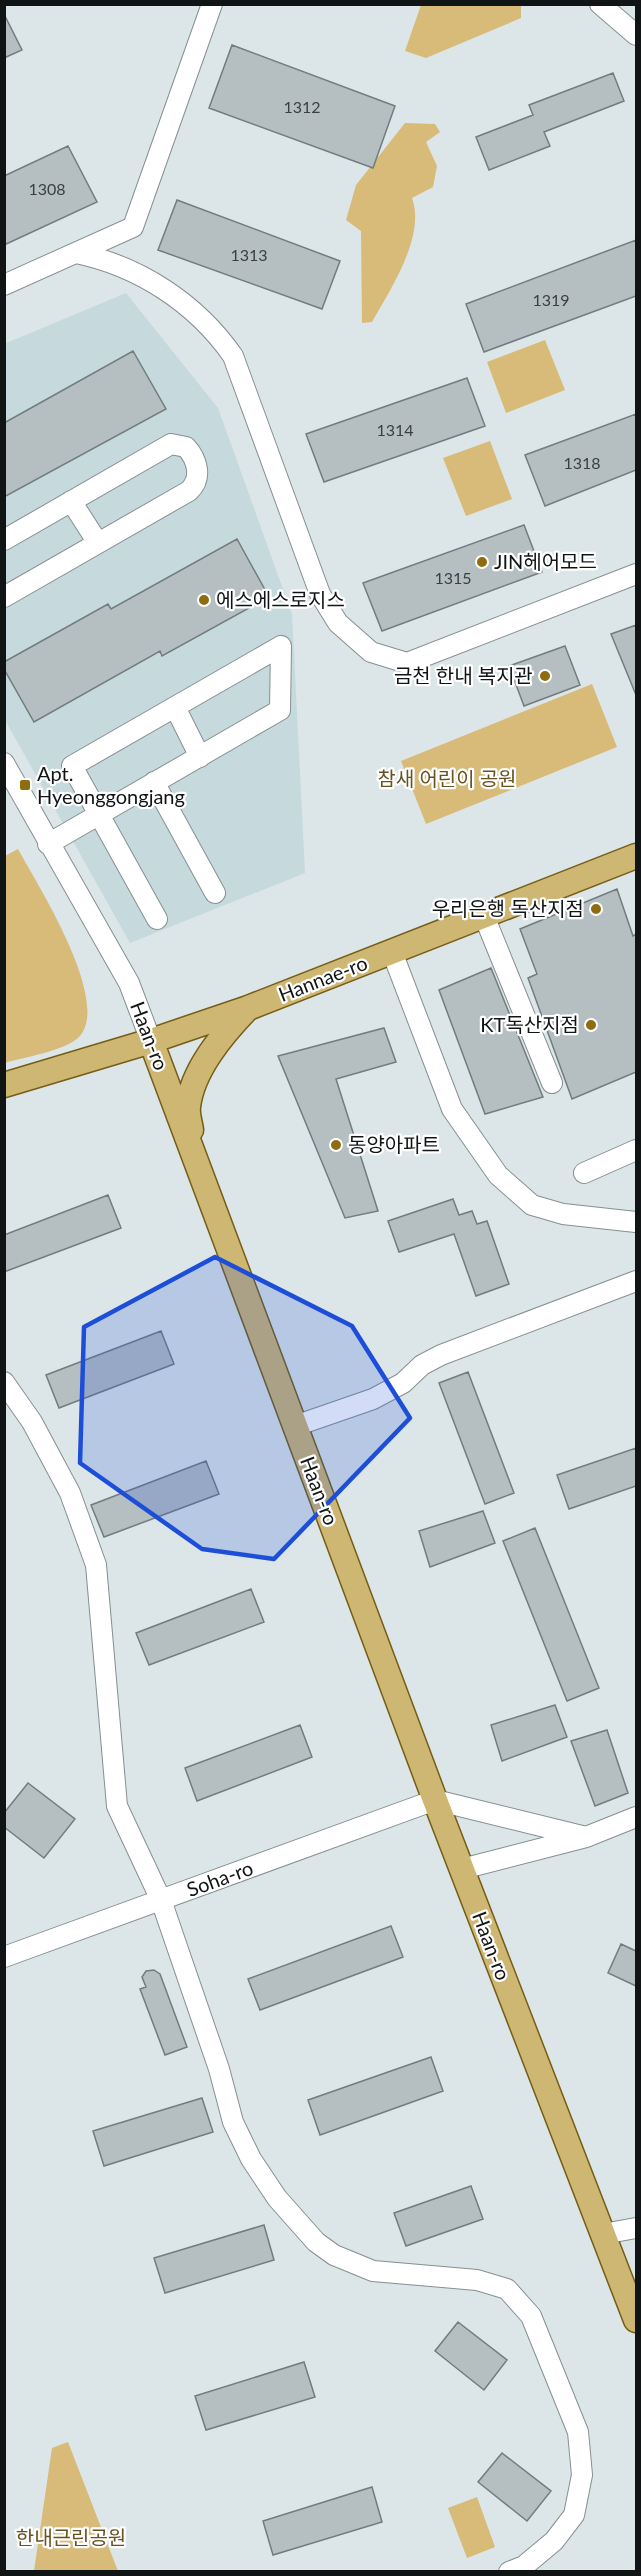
<svg xmlns="http://www.w3.org/2000/svg" width="641" height="2576" viewBox="0 0 641 2576" font-family="Lato,'Noto Sans KR',sans-serif">
<style>
.built{fill:#c6d9dd}
.green{fill:#d8ba79}
.building{fill:#b5bfc2;stroke:#727c7e;stroke-width:1.5}
.lines{fill:none;stroke-linecap:round;stroke-linejoin:round}
.minor-casing{stroke:#868f91;stroke-width:22}
.major-casing{stroke:#765d16;stroke-width:27}
.minor{stroke:#fff;stroke-width:20}
.major{stroke:#ceb673;stroke-width:24}
.marked{fill:#1d4ed8;fill-opacity:0.2;stroke:#1d4ed8;stroke-width:4.5;stroke-linejoin:round}
.poi-dot{fill:#8e6c10;stroke:#fff;stroke-width:2}
.labels{text-anchor:middle;stroke-width:4.5;stroke-linejoin:round;paint-order:stroke}
.number-label{font-size:16px;fill:#3a3f40}
.poi-label{font-size:20px;fill:#111415;stroke:#fff;text-anchor:start}
.park-label{font-size:20px;fill:#675221;stroke:#fff}
.street-label{font-size:20px;fill:#111415;stroke:#fff}
</style>
<rect width="100%" height="100%" fill="#dce6e8"/>
<path class="built" d="M126,293l92,115 74,206 13,259 -175,70 -125,-223 -1,-376z"/>
<path class="green" d="M421,5h100v13l-95,40 -21,-7z
M405,123l30,1 5,8 -14,10 11,24 -4,21 -21,11c14,38 -22,92 -40,124l-10,1 -1,-92 -15,-11 10,-35z
M545,340l20,50 -59,23 -19,-51z
M490,441l22,58 -46,17 -23,-58z
M592,684l25,63 -191,77 -25,-63z
M18,849c19,35 96,155 60,189 -14,13 -54,19 -73,25v-207z
M68,2442l50,129h-84l18,-123z
M477,2497l18,50 -28,11 -19,-50z"/>
<path class="building" d="M4,14l18,36 -18,8z
M232,45l163,61 -22,62 -164,-60z
M613,73l11,28 -80,31 6,14 -61,24 -13,-33 57,-22 -4,-10z
M68,146l29,56 -93,43v-69z
M177,200l163,61 -18,48 -164,-59z
M636,240v56l-152,56 -18,-48z
M133,351l33,58 -162,88v-74z
M467,378l18,48 -161,56 -18,-48z
M636,414v56l-91,36 -20,-51z
M524,525l18,47 -160,59 -19,-48z
M237,539l32,58 -107,59 -2,-5 -126,71 -30,-53v-7l104,-58 3,5z
M636,625v70l-25,-61z
M565,646l15,39 -56,21 -15,-40z
M617,889l16,47 3,-2v138l-64,27 -44,-121 9,-4 -17,-45z
M491,968l52,129 -58,17 -46,-124z
M384,1028l12,34 -60,17 42,132 -33,7 -67,-162z
M108,1195l13,33 -117,44v-37z
M453,1199l6,16 13,-4 5,13 10,-3 22,63 -33,12 -22,-62 -55,18 -11,-31z
M161,1331l13,33 -115,44 -13,-33z
M468,1372l46,121 -29,11 -46,-121z
M636,1448v38l-67,23 -12,-34z
M206,1461l13,33 -115,43 -13,-32z
M483,1511l12,32 -65,24 -11,-36z
M535,1528l64,160 -32,13 -64,-160z
M251,1589l13,33 -115,43 -13,-32z
M555,1705l12,32 -65,24 -11,-36z
M300,1725l12,32 -115,44 -12,-33z
M607,1730l21,63 -33,13 -24,-65z
M28,1783l47,36 -31,39 -40,-31v-14z
M391,1926l12,31 -143,53 -12,-31z
M621,1944l15,7v35l-28,-13z
M154,1970l6,4 27,73 -22,8 -25,-66 6,-2 -4,-10 4,-6z
M431,2057l12,34 -123,44 -12,-35z
M202,2098l11,34 -109,34 -11,-35z
M471,2186l12,33 -77,27 -12,-33z
M264,2225l10,35 -109,33 -11,-35z
M458,2322l49,38 -23,30 -49,-39z
M304,2362l11,35 -109,33 -11,-34z
M502,2453l49,38 -24,30 -49,-39z
M372,2487l10,35 -109,33 -10,-34z"/>
<g class="lines">
<defs>
<path id="minor" d="M600,4l36,31
M76,253c63,13 120,50 157,103l87,238 18,29 33,29 36,11 229,-89
M4,285l129,-58 79,-223
M71,501l27,42
M4,540l167,-96 15,3c11,12 17,31 3,44l-185,106
M175,707l25,50
M4,763l125,220 22,58
M154,782l61,111
M48,844l232,-134 1,-64 -209,120 85,153
M484,916l68,167
M392,952l60,157 46,66 34,30 31,9 73,8
M584,1173l52,-23
M4,1382l28,40 38,71 26,72 21,241 44,94 58,169 14,53 18,37 26,39 39,44 18,13 39,16 104,9 30,9 24,27 47,116 4,43 -8,40 -20,26 -30,25 -15,6
M295,1426l78,-27 30,-16 19,-18 19,-10 195,-74
M462,1869l124,-32 50,-20
M4,1957l431,-157 151,37
M603,2234l33,-6"/>
<path id="major" d="M151,1041l284,759 201,520
M4,1085l147,-44 97,-33 388,-152
M191,1130c-1,-7 -4,-16 -3,-23 4,-37 35,-73 59,-98"/>
</defs>
<use href="#minor" class="minor-casing"/>
<use href="#major" class="major-casing"/>
<use href="#minor" class="minor"/>
<use href="#major" class="major"/>
</g>
<path class="marked" d="M215,1257l137,69 58,92 -136,141 -72,-10 -122,-86 4,-136z"/>
<g class="poi-dot">
<circle cx="482" cy="562" r="6"/>
<circle cx="204" cy="600" r="6"/>
<circle cx="545" cy="676" r="6"/>
<rect x="19" y="779" width="12" height="12" rx="3"/>
<circle cx="596" cy="909" r="6"/>
<circle cx="591" cy="1025" r="6"/>
<circle cx="336" cy="1145" r="6"/>
</g>
<g class="labels">
<g class="number-label">
<text x="302" y="113">1312</text>
<text x="47" y="195">1308</text>
<text x="249" y="261">1313</text>
<text x="551" y="306">1319</text>
<text x="395" y="436">1314</text>
<text x="582" y="469">1318</text>
<text x="453" y="584">1315</text>
</g>
<g class="poi-label">
<text x="494" y="569">JIN헤어모드</text>
<text x="216" y="607">에스에스로지스</text>
<text x="533" y="683" text-anchor="end">금천 한내 복지관</text>
<text x="37" y="781">Apt.<tspan x="37" dy="23">Hyeonggongjang</tspan></text>
<text x="584" y="916" text-anchor="end">우리은행 독산지점</text>
<text x="579" y="1032" text-anchor="end">KT독산지점</text>
<text x="348" y="1152">동양아파트</text>
</g>
<g class="park-label">
<text x="447" y="786">참새 어린이 공원</text>
<text x="71" y="2545">한내근린공원</text>
</g>
<g class="street-label">
<text transform="translate(323 979) rotate(-21)" y="7">Hannae-ro</text>
<text transform="translate(149 1036) rotate(69)" y="7">Haan-ro</text>
<text transform="translate(319 1491) rotate(69)" y="7">Haan-ro</text>
<text transform="translate(220 1879) rotate(-20)" y="7">Soha-ro</text>
<text transform="translate(491 1946) rotate(69)" y="7">Haan-ro</text>
</g>
</g>
<rect width="641" height="2576" fill="none" stroke="#111415" stroke-width="12"/>
</svg>
